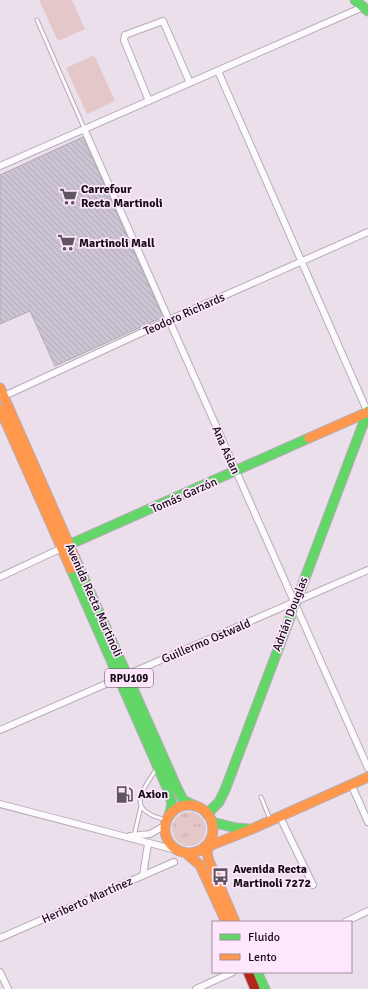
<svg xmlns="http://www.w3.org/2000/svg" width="368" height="989" viewBox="0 0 368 989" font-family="Signika,sans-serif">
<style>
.grass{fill:url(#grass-tufts)}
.pitch{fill:#e4c8c9}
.building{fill:url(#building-back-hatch);stroke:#b1aab5}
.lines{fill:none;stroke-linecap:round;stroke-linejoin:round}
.lane-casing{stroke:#b6acb6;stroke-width:5}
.street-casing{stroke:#b6acb6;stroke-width:8}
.fast-casing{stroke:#b6acb6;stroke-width:11}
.slow-casing{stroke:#b6acb6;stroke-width:11}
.jam-casing{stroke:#b6acb6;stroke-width:11}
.lane{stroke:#fcfafc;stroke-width:3}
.street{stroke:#fcfafc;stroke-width:6}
.fast{stroke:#63d668;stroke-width:9}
.slow{stroke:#ff974d;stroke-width:9}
.jam{stroke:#b3261e;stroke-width:9}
.labels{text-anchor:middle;stroke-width:3.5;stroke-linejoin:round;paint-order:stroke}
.shield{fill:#fee6fd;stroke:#5b4e5b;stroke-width:1}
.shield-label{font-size:11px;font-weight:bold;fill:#150d15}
.poi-label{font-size:12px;font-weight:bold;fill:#150d15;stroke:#fee6fd;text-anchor:start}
.street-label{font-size:12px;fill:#150d15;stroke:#fee6fd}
</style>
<defs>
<pattern id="grass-tufts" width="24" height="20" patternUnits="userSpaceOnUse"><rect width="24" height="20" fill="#e4c8c9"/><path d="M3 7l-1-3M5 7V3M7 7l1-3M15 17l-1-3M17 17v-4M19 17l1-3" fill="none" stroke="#c3abac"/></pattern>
<pattern id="building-back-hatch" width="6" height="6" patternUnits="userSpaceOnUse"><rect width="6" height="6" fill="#ccc4d3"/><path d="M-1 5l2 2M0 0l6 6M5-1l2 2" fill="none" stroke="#aea7b4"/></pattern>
</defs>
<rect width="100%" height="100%" fill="#ebdfeb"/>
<path class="grass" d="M172 829a17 17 0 1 1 34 0a17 17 0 1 1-34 0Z"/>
<path class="pitch" d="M39,0h33l13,29 -27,12z
M94,55l21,46 -28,13 -21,-46z"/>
<path class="building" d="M83,137l80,180 -108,49 -25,-55 -30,13v-149z"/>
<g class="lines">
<defs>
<path id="lane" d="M37,20l47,108
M157,768c-18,27 -30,43 10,52
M261,797l9,22
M134,836l7,-30"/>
<path id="street" d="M218,71l150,342
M149,101l-25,-61 1,-5 38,-14 27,62
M85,131l283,637
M0,166l363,-159
M2,397l167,-77 199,-88
M0,577l62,-29
M0,730l368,-160
M351,784l17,38
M0,804l176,46
M280,817l33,68
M130,836l20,-2 16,-9
M143,875l5,-31
M345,922l23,-11
M0,938l174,-76
M0,972l8,17
M196,989l37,-17"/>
<path id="fast" d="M355,0l13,11
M64,547l245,-109
M75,558l102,230 6,12 12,6
M71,569l97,221 4,14 -3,12
M207,814l12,-12 6,-12 143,-379
M212,822l24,6 13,1
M257,972l8,17"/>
<path id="slow" d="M0,388l75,170
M0,409l71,160
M309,438l59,-26
M165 829a24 24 0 1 1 48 0a24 24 0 1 1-48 0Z
M210,842l-3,11 2,8 26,61
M204,848l48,-19 116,-52
M186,853l14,12 26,57"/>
<path id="jam" d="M248,972l7,17"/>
</defs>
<use href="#lane" class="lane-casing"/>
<use href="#street" class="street-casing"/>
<use href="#fast" class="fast-casing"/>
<use href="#slow" class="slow-casing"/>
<use href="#jam" class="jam-casing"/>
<use href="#lane" class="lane"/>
<use href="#street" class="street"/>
<use href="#fast" class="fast"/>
<use href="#slow" class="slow"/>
<use href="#jam" class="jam"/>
</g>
<defs>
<symbol id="supermarket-bare" viewBox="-9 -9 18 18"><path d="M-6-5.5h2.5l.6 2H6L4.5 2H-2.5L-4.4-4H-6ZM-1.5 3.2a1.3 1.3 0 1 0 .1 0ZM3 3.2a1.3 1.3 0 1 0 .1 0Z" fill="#605660" stroke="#fee6fd" stroke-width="2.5" paint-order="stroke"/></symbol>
<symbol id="fuel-bare" viewBox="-9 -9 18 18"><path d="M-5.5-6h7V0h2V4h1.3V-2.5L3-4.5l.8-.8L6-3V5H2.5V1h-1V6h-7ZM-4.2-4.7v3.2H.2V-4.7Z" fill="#605660" stroke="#fee6fd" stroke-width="2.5" paint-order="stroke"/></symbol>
<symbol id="bus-bare" viewBox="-9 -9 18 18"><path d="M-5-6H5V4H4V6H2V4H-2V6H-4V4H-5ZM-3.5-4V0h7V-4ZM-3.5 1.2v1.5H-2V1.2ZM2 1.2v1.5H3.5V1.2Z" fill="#605660" stroke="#fee6fd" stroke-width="2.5" paint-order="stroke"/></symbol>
</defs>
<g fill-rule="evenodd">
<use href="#supermarket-bare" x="56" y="184" width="25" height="25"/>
<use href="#supermarket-bare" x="54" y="230" width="25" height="25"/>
<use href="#fuel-bare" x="112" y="782" width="25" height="25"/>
<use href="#bus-bare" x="208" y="864" width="25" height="25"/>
</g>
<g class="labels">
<rect class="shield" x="105" y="669" width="48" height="18" rx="3"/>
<g class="shield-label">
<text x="129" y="682">RPU109</text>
</g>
<g class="poi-label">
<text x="81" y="193">Carrefour<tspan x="81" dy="14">Recta Martinoli</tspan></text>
<text x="79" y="247">Martinoli Mall</text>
<text x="138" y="798">Axion</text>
<text x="233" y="873">Avenida Recta<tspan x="233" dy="14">Martinoli 7272</tspan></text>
</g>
<g class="street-label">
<text transform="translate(184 314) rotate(-24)" y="4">Teodoro Richards</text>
<text transform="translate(226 450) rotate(66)" y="4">Ana Aslan</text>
<text transform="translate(184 495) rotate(-24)" y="4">Tomás Garzón</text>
<text transform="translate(94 600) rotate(66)" y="4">Avenida Recta Martinoli</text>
<text transform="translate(290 614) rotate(-69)" y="4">Adrián Douglas</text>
<text transform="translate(206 641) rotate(-23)" y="4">Guillermo Ostwald</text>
<text transform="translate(87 900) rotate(-24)" y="4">Heriberto Martínez</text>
</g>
</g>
<rect x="212" y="921" width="140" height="52" fill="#fee6fd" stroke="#a18fa0"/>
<rect x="220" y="934" width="20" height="6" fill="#63d668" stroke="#a18fa0"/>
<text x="248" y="941" font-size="12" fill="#150d15">Fluido</text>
<rect x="220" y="954" width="20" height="6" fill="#ff974d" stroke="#a18fa0"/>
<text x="248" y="961" font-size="12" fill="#150d15">Lento</text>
</svg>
